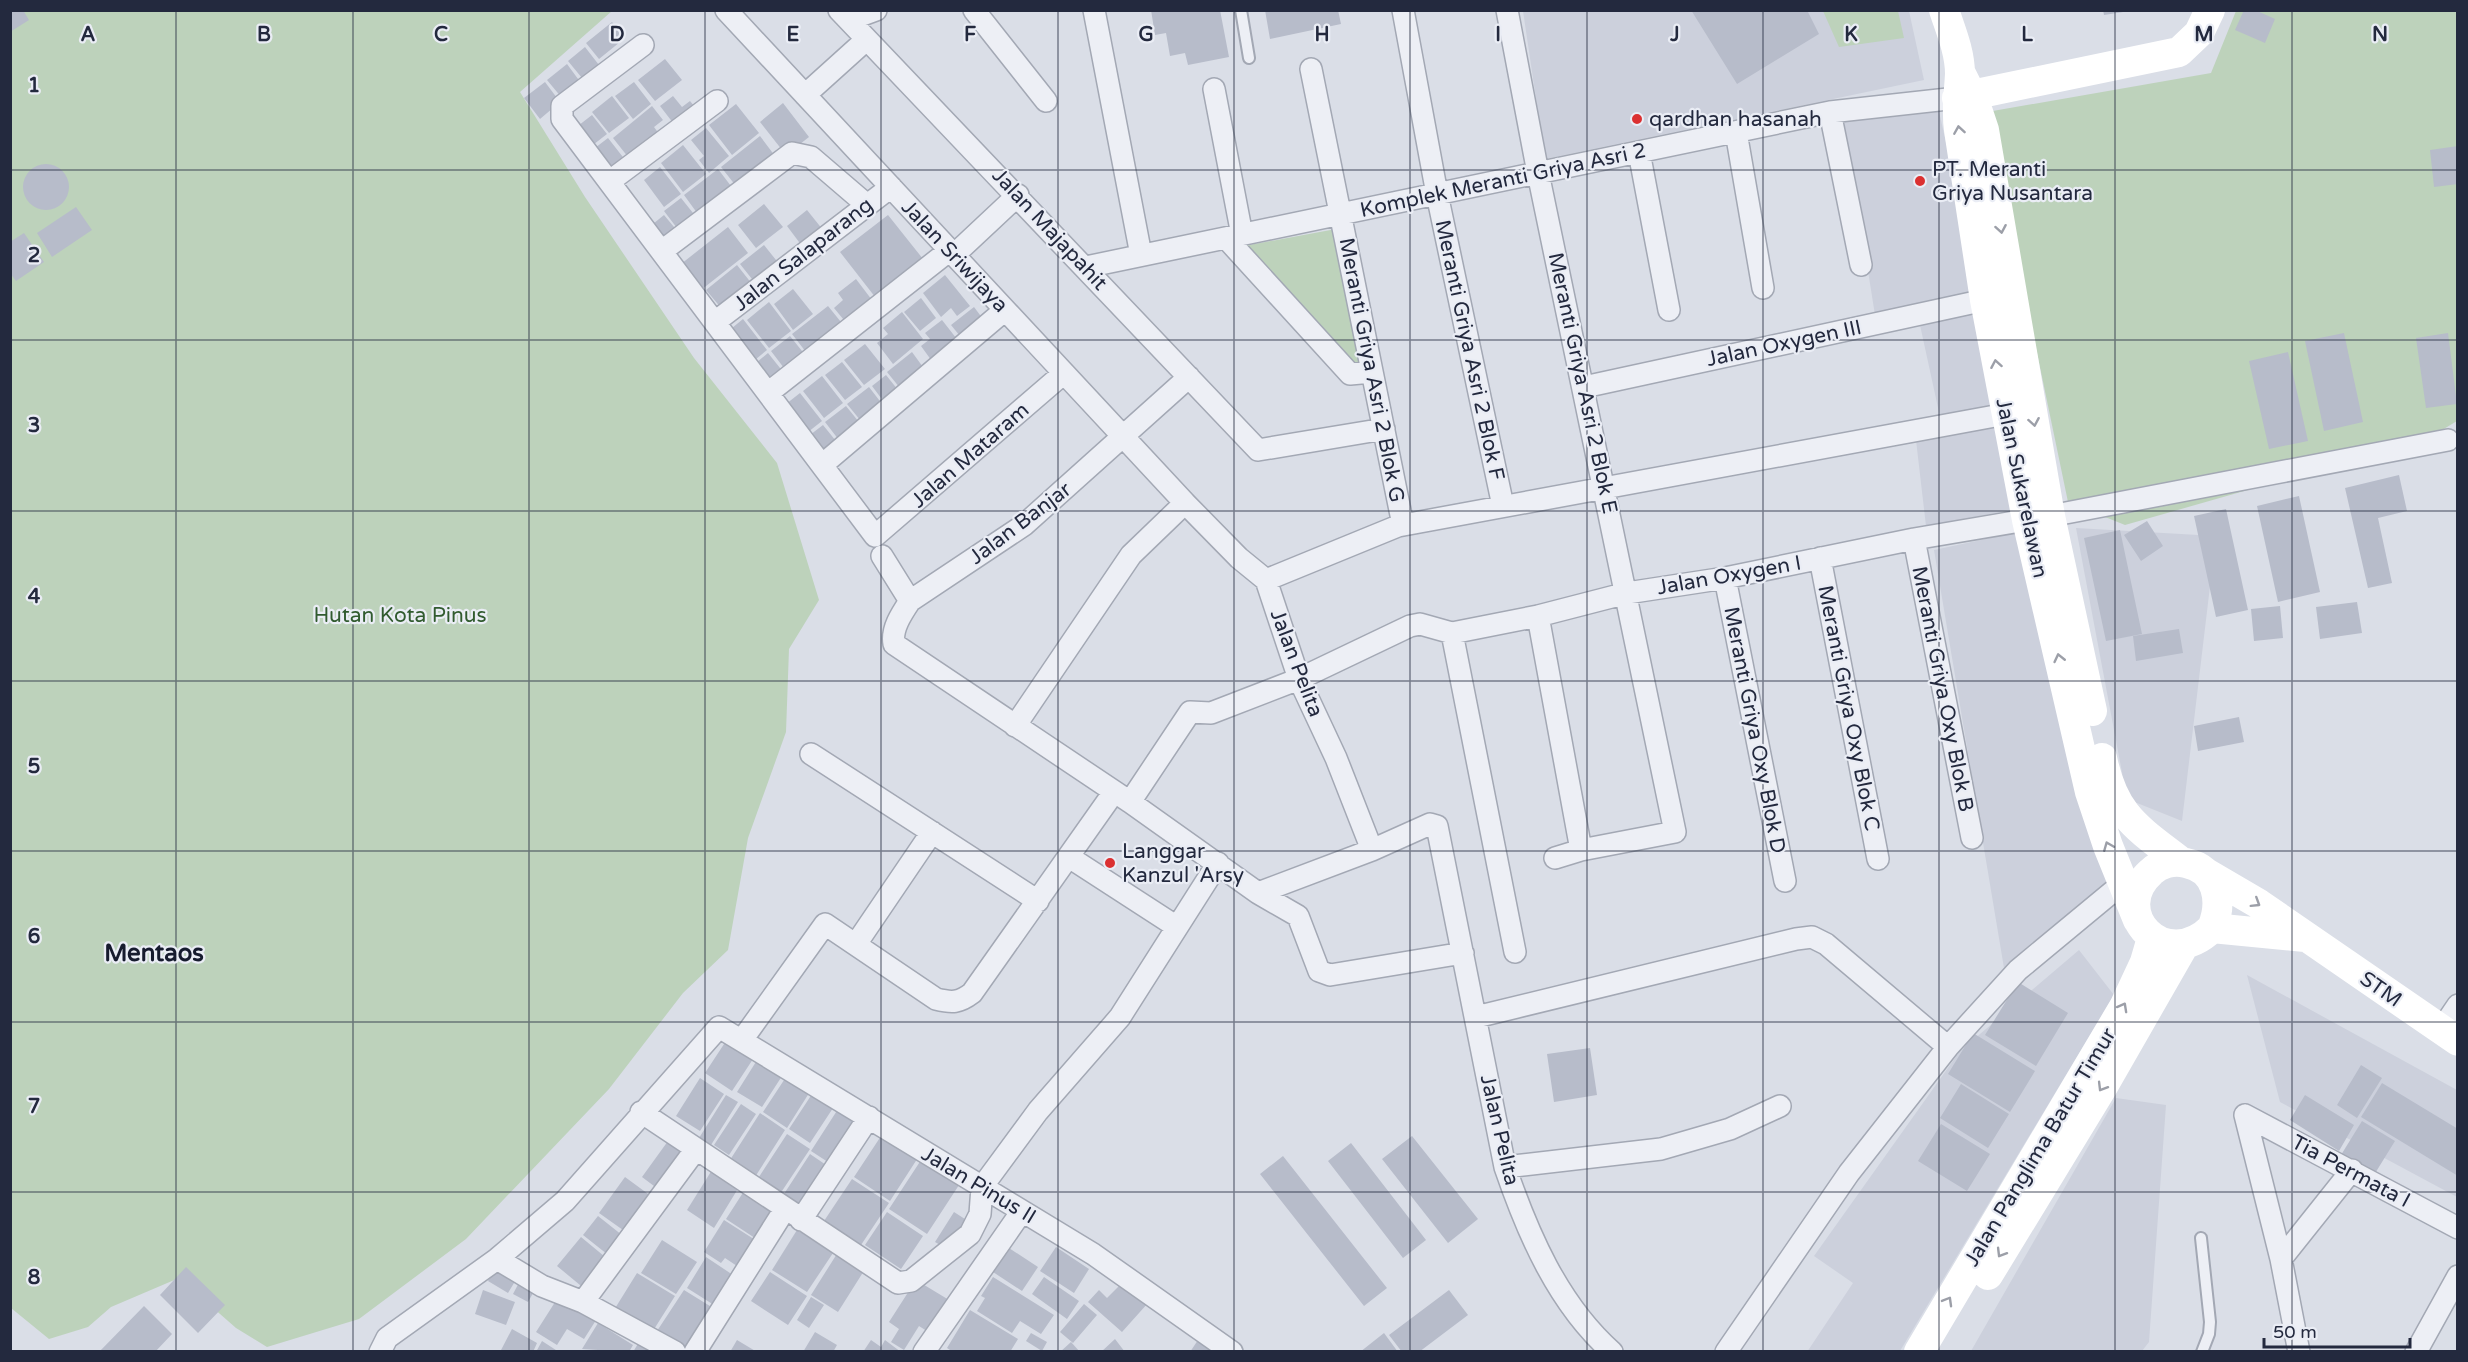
<svg xmlns="http://www.w3.org/2000/svg" width="2468" height="1362" viewBox="0 0 2468 1362" font-family="'Varela Round',sans-serif">
<style>
.built{fill:#ccd0dc}
.green{fill:#bdd2bb}
.building{fill:#b7bcca}
.lines{fill:none;stroke-linecap:round;stroke-linejoin:round}
.lane-casing{stroke:#a3a8b4;stroke-width:14}
.street-casing{stroke:#a3a8b4;stroke-width:24}
.lane{stroke:#edeff5;stroke-width:10}
.street{stroke:#edeff5;stroke-width:21}
.secondary{stroke:#fff;stroke-width:30}
.oneway{stroke:#9c9fa8}
.grid{fill:none;stroke:#23293e;stroke-width:1.5;stroke-opacity:0.55}
.poi-dot{fill:#db3031;stroke:#eaedf5;stroke-width:2}
.labels{text-anchor:middle;stroke-width:4.5;stroke-linejoin:round;paint-order:stroke}
.poi-label{font-size:21px;fill:#23293e;stroke:#eaedf5;text-anchor:start}
.street-label{font-size:21px;fill:#23293e;stroke:#eaedf5}
.park-label{font-size:21px;fill:#315b2f;stroke:#eaedf5}
.quarter-label{font-size:24px;font-weight:bold;fill:#161b2e;stroke:#eaedf5}
.grid-label{font-size:20px;text-anchor:middle;font-weight:bold;fill:#23293e;stroke:#eaedf5;stroke-width:4.5;stroke-linejoin:round;paint-order:stroke}
</style>
<rect width="100%" height="100%" fill="#dadee7"/>
<path class="built" d="M1523,11h386l15,69 -379,79z
M1937,103l43,188 -105,24 -31,-195z
M1980,309l22,94 -62,14 -20,-92z
M2001,422l21,86 -96,18 -10,-86z
M2076,528l140,8 -34,285 -55,-22z
M2023,531l86,349 -105,88 -70,-418z
M2079,950l35,45 -214,356 -93,1 46,-69 -39,-27 146,-205z
M2247,975l210,115v107l-177,-95z
M2116,1098l50,7 -17,237 -7,9h-171z"/>
<path class="green" d="M10,11h602l-92,81 65,105 109,161 83,105 42,137 -30,49 -3,83 -38,106 -20,112 -45,43 -74,96 -143,150 -107,80 -92,28 -31,-19 -57,-50 -68,29 -23,20 -39,12 -38,-31z
M1823,11h75l6,27 -65,9z
M2236,11h221v410l-30,18 -302,86 -57,-23 -81,-390 224,-39z
M1336,229l26,144 -118,-127z"/>
<path class="building" d="M10,10h13l6,10 -19,12z
M1151,10h69l9,47 -41,8 -3,-12 -15,3 -4,-23 -11,2z
M1265,10h73l3,14 -71,15z
M1691,10h116l12,24 -82,50z
M2103,10h20v2l-19,3z
M2244,10h11l20,9 -10,24 -30,-13z
M612,22l13,16 -26,21 -13,-16z
M585,47l14,18 -17,13 -14,-17z
M665,59l17,21 -27,21 -17,-21z
M567,64l14,19 -19,15 -15,-18z
M545,82l15,20 -20,17 -16,-21z
M634,82l17,22 -18,15 -18,-23z
M612,96l17,22 -20,15 -17,-21z
M673,96l9,11 8,-6 8,10 -21,17 -17,-22z
M783,103l26,34 -23,18 -26,-33z
M736,104l23,29 -27,22 -23,-30z
M652,106l11,14 -9,7 8,11 -30,24 -19,-24z
M592,115l15,19 -18,14 -15,-19z
M706,128l23,28 -20,17 -10,-13 5,-4 -13,-16z
M760,136l15,20 -39,30 -15,-19z
M608,138l18,23 -17,13 -18,-23z
M683,145l23,29 -23,18 -22,-29z
M2458,146v38l-24,3 -4,-37z
M23 187a23 23 0 1 1 46 0a23 23 0 1 1-46 0Z
M660,167l21,27 -17,13 -20,-27z
M718,169l16,21 -34,27 -16,-22z
M681,198l16,20 -17,14 -16,-21z
M764,204l19,23 -27,21 -18,-23z
M76,207l16,23 -40,27 -15,-24z
M807,210l16,20 -21,16 -15,-20z
M664,215l15,18 -17,13 -14,-18z
M888,215l39,49 -48,38 -39,-50z
M728,227l20,26 -47,37 -20,-26z
M24,233l20,29 -28,19 -6,-8v-31z
M764,245l16,20 -24,19 -16,-20z
M737,265l15,19 -30,25 -16,-19z
M945,275l25,31 -13,10 -6,-8 -10,9 -18,-24z
M856,279l19,25 -27,21 -14,-17 9,-8 -5,-7z
M793,289l20,25 -20,16 -19,-26z
M921,298l15,20 -16,13 -16,-19z
M769,302l22,29 -22,17 -22,-28z
M828,306l17,21 -36,29 -17,-22z
M974,307l12,16 -22,18 -13,-16z
M902,312l21,27 -30,25 -16,-21 11,-9 -5,-6z
M743,319l24,31 -17,14 -24,-31z
M942,320l18,23 -26,21 -13,-18 9,-7 -5,-6z
M2344,333l19,89 -39,9 -19,-90z
M2448,333l9,71 -31,4 -10,-70z
M790,336l16,20 -19,16 -16,-21z
M865,344l20,25 -21,16 -20,-25z
M912,352l16,22 -24,19 -17,-21z
M2288,352l20,89 -39,8 -20,-88z
M768,353l16,20 -17,14 -16,-20z
M842,362l20,25 -17,13 -20,-25z
M886,375l16,20 -15,11 -15,-20z
M822,376l21,27 -19,15 -21,-27z
M869,387l17,22 -21,17 -18,-22z
M800,393l22,28 -19,15 -22,-28z
M846,406l17,21 -21,17 -17,-22z
M823,425l17,21 -17,14 -17,-22z
M2399,475l8,36 -29,7 14,65 -24,5 -23,-100z
M2299,496l21,96 -42,10 -21,-96z
M2226,509l22,101 -32,7 -22,-101z
M2147,521l16,25 -22,15 -17,-26z
M2120,530l22,104 -36,7 -22,-103z
M2357,602l5,31 -42,6 -4,-32z
M2280,606l3,32 -29,3 -3,-32z
M2179,629l4,24 -47,8 -3,-25z
M2239,717l5,25 -46,9 -4,-25z
M2018,982l50,31 -32,53 -51,-31z
M1973,1033l62,38 -25,41 -62,-38z
M728,1038l27,18 -23,35 -27,-18z
M1590,1048l7,47 -43,7 -7,-48z
M759,1057l25,16 -22,34 -25,-15z
M2361,1065l21,13 -25,40 -20,-13z
M788,1074l23,16 -24,38 -24,-16z
M700,1078l24,16 -24,37 -24,-15z
M2382,1083l76,46v47l-97,-59z
M1961,1084l48,30 -21,34 -48,-30z
M814,1091l21,14 -25,38 -21,-14z
M726,1095l12,7 -27,43 -12,-7z
M2305,1095l49,30 -15,26 -49,-31z
M741,1104l15,10 -27,41 -15,-10z
M840,1106l23,15 -29,45 -23,-15z
M760,1113l25,17 -30,47 -25,-17z
M2362,1121l33,20 -21,34 -33,-20z
M1941,1124l49,30 -23,37 -49,-30z
M885,1130l36,23 -31,48 -36,-24z
M787,1134l23,15 -30,45 -23,-14z
M1412,1136l66,83 -30,24 -66,-84z
M668,1141l20,14 -26,37 -20,-15z
M1351,1143l75,97 -23,18 -75,-97z
M810,1154l22,15 -28,43 -22,-15z
M1283,1156l104,132 -23,18 -104,-132z
M923,1157l38,25 -34,52 -38,-25z
M712,1170l27,17 -25,41 -27,-18z
M625,1177l30,22 -25,36 -31,-22z
M852,1179l37,24 -28,42 -37,-24z
M746,1188l35,23 -20,31 -35,-23z
M887,1212l36,24 -22,33 -36,-24z
M954,1212l14,9 -19,29 -14,-8z
M598,1216l29,23 -15,19 -29,-23z
M724,1220l36,23 -17,27 -18,-12 -4,5 -17,-11z
M797,1230l36,23 -26,39 -35,-22z
M581,1237l29,24 -24,29 -29,-24z
M662,1240l35,22 -21,32 -35,-21z
M1056,1247l33,22 -15,24 -34,-22z
M1009,1248l29,19 -16,24 -29,-19z
M840,1249l27,17 -29,46 -27,-17z
M706,1257l27,18 -19,30 -27,-17z
M497,1265l20,13 -9,15 -20,-12z
M186,1267l39,38 -27,28 -38,-38z
M770,1272l37,24 -19,29 -37,-24z
M637,1273l38,23 -24,38 -37,-24z
M522,1277l15,9 -9,16 -15,-8z
M993,1277l61,38 -13,19 -21,-13 -8,12 -35,-22 8,-13 -4,-2z
M1044,1277l35,24 -12,18 -35,-25z
M916,1280l38,23 -21,32 -14,-9 -15,24 -13,-8 8,-13 -10,-7z
M1124,1281l24,22 -26,29 -34,-30 11,-12 8,8z
M483,1290l32,12 -9,23 -31,-11z
M684,1290l34,21 -29,41 -32,-21z
M1449,1290l19,25 -49,37h-17l-13,-17z
M811,1297l13,8 -15,23 -12,-8z
M557,1299l41,18 -14,22 -17,-10 -10,16 -21,-13z
M1084,1304l13,11 -24,28 -13,-11z
M144,1306l28,28 -17,18h-56z
M970,1310l48,29 -8,13h-57l-6,-4z
M598,1323l35,22 -4,7 -47,-3z
M512,1329l25,14 -4,9h-33z
M815,1332l22,13 -4,7h-30z
M1031,1333l16,9 -5,9 -16,-10z
M1384,1333l14,19h-38z
M642,1337l23,15h-32z
M1115,1339l10,13h-24z
M737,1340l20,12h-27z
M871,1340l10,7 4,-7 16,12h-38z
M1198,1340l17,12h-25z
M542,1341l17,11h-23z
M1071,1342l9,10h-20z"/>
<g class="lines">
<defs>
<path id="lane" d="M1241,10l8,48
M2201,1238l9,84 -1,12 -7,18"/>
<path id="street" d="M726,10l459,493 54,55 27,22 33,99 37,79 36,92
M839,10l419,440 126,-21
M974,10l72,91
M1094,10l47,245
M1403,10l34,184 66,312
M1507,10l31,163 137,659 -94,18 -43,-234
M849,20l27,-10
M643,45l-81,61v13l313,417 189,-163
M1311,69l92,456
M1214,89l28,146
M805,95l61,-55
M1830,112l31,153
M1736,132l27,156
M1639,152l30,158
M610,181l107,-80
M1226,238l124,136 22,-2
M662,251l130,-98 19,4 56,48
M954,255l64,-60
M1086,267l744,-155 127,-14
M715,322l176,-135
M1189,377l-165,148 -114,76c-8,12 -19,28 -16,43l236,158 128,91 40,23 21,55 11,4 133,-22
M1584,387l401,-87
M768,393l182,-143
M822,465l183,-155
M1914,539l58,299
M882,556l28,45
M1820,558l58,301
M1725,578l60,303
M1266,580l132,-54 608,-112
M1452,633l63,319
M1015,726l116,-171 54,-52
M811,754l227,147
M1130,802l60,-90 21,1 88,-34 111,-53 10,-2 32,9 86,-17 89,-23 98,-15 189,-39 136,-23 398,-76
M1069,857l108,70
M1555,858l26,-8
M1258,893l114,-43 58,-26 7,2 68,341c23,67 53,137 107,185
M856,944l76,-112
M1476,1017l320,-78 16,-2 14,7 122,103
M2441,1030l17,-25
M742,1040l83,-116 111,75c16,4 23,4 36,-6l142,-201
M641,1112l257,171 13,-2 59,-47 10,-20 2,-27 56,-76 82,-94 98,-154
M2245,1115l36,144 18,93
M2245,1115l213,113
M1505,1167l156,-18 69,-20 50,-23
M801,1220l68,-103
M497,1259l45,27 41,16 92,50
M2281,1259l71,-89
M583,1302l113,-153
M380,1352l7,-14 110,-79 68,-58 154,-174 374,227 139,98
M695,1352l90,-143
M924,1352l98,-141
M1726,1352l123,-179 99,-126 70,-77 105,-87
M2416,1352l42,-76"/>
</defs>
<use href="#lane" class="lane-casing"/>
<use href="#street" class="street-casing"/>
<use href="#lane" class="lane"/>
<use href="#street" class="street"/>
<path class="secondary" d="M1944,10c7,21 16,42 16,64 -1,20 -4,36 -1,56l26,170 42,220 63,272 18,54 30,74
M1960,72l14,28 10,30 66,386 42,195
M1957,98l222,-46 20,-19 11,-23
M2102,758c12,57 34,69 78,103
M2206,873l53,31 199,137
M2212,928c11,-26 6,-59 -26,-65 -12,-3 -26,0 -35,9 -44,39 13,103 61,56l93,9
M1988,1275l114,-187 82,-143
M1919,1352l205,-345 21,-45 7,-24"/>
</g>
<defs><path id="oneway-chevron" d="M-2-3.5L2.5 0L-2 3.5" fill="none" stroke-width="1.6" stroke-linecap="round" stroke-linejoin="round" transform="scale(1.5)"/></defs>
<g class="oneway">
<use href="#oneway-chevron" transform="translate(1959 130) rotate(-99)"/>
<use href="#oneway-chevron" transform="translate(2001 229) rotate(80)"/>
<use href="#oneway-chevron" transform="translate(1996 364) rotate(-100)"/>
<use href="#oneway-chevron" transform="translate(2034 422) rotate(80)"/>
<use href="#oneway-chevron" transform="translate(2059 658) rotate(-103)"/>
<use href="#oneway-chevron" transform="translate(2108 846) rotate(-112)"/>
<use href="#oneway-chevron" transform="translate(2256 903) rotate(32)"/>
<use href="#oneway-chevron" transform="translate(2123 1007) rotate(-61)"/>
<use href="#oneway-chevron" transform="translate(2102 1087) rotate(121)"/>
<use href="#oneway-chevron" transform="translate(2001 1253) rotate(121)"/>
<use href="#oneway-chevron" transform="translate(1948 1301) rotate(-60)"/>
</g>
<path class="grid" d="M176,10v1342M353,10v1342M529,10v1342M705,10v1342M881,10v1342M1058,10v1342M1234,10v1342M1410,10v1342M1587,10v1342M1763,10v1342M1939,10v1342M2115,10v1342M2292,10v1342M10,170h2448M10,340h2448M10,511h2448M10,681h2448M10,851h2448M10,1022h2448M10,1192h2448"/>
<g class="poi-dot">
<circle cx="1637" cy="119" r="6"/>
<circle cx="1920" cy="181" r="6"/>
<circle cx="1110" cy="863" r="6"/>
</g>
<g class="labels">
<g class="poi-label">
<text x="1649" y="126">qardhan hasanah</text>
<text x="1932" y="176">PT. Meranti<tspan x="1932" dy="24">Griya Nusantara</tspan></text>
<text x="1122" y="858">Langgar<tspan x="1122" dy="24">Kanzul 'Arsy</tspan></text>
</g>
<g class="street-label">
<text transform="translate(1503 180) rotate(-12)" y="7">Komplek Meranti Griya Asri 2</text>
<text transform="translate(1050 229) rotate(47)" y="7">Jalan Majapahit</text>
<text transform="translate(803 254) rotate(-38)" y="7">Jalan Salaparang</text>
<text transform="translate(955 256) rotate(47)" y="7">Jalan Sriwijaya</text>
<text transform="translate(1784 343) rotate(-12)" y="7">Jalan Oxygen III</text>
<text transform="translate(1470 350) rotate(78)" y="7">Meranti Griya Asri 2 Blok F</text>
<text transform="translate(1372 370) rotate(79)" y="7">Meranti Griya Asri 2 Blok G</text>
<text transform="translate(1583 383) rotate(78)" y="7">Meranti Griya Asri 2 Blok E</text>
<text transform="translate(970 455) rotate(-41)" y="7">Jalan Mataram</text>
<text transform="translate(2022 488) rotate(78)" y="7">Jalan Sukarelawan</text>
<text transform="translate(1020 523) rotate(-37)" y="7">Jalan Banjar</text>
<text transform="translate(1729 575) rotate(-10)" y="7">Jalan Oxygen I</text>
<text transform="translate(1297 663) rotate(69)" y="7">Jalan Pelita</text>
<text transform="translate(1943 689) rotate(79)" y="7">Meranti Griya Oxy Blok B</text>
<text transform="translate(1849 708) rotate(79)" y="7">Meranti Griya Oxy Blok C</text>
<text transform="translate(1755 730) rotate(79)" y="7">Meranti Griya Oxy Blok D</text>
<text transform="translate(2381 989) rotate(35)" y="7">STM</text>
<text transform="translate(1500 1130) rotate(77)" y="7">Jalan Pelita</text>
<text transform="translate(2040 1147) rotate(-59)" y="7">Jalan Panglima Batur Timur</text>
<text transform="translate(2351 1171) rotate(28)" y="7">Tia Permata I</text>
<text transform="translate(979 1185) rotate(31)" y="7">Jalan Pinus II</text>
</g>
<g class="park-label">
<text x="400" y="622">Hutan Kota Pinus</text>
</g>
<g class="quarter-label">
<text x="154" y="961">Mentaos</text>
</g>
</g>
<g class="grid-label">
<text x="88" y="41">A</text>
<text x="264" y="41">B</text>
<text x="441" y="41">C</text>
<text x="617" y="41">D</text>
<text x="793" y="41">E</text>
<text x="970" y="41">F</text>
<text x="1146" y="41">G</text>
<text x="1322" y="41">H</text>
<text x="1498" y="41">I</text>
<text x="1675" y="41">J</text>
<text x="1851" y="41">K</text>
<text x="2027" y="41">L</text>
<text x="2204" y="41">M</text>
<text x="2380" y="41">N</text>
<text x="34" y="92">1</text>
<text x="34" y="262">2</text>
<text x="34" y="432">3</text>
<text x="34" y="603">4</text>
<text x="34" y="773">5</text>
<text x="34" y="943">6</text>
<text x="34" y="1113">7</text>
<text x="34" y="1284">8</text>
</g>
<rect width="2468" height="1362" fill="none" stroke="#23293e" stroke-width="24"/>
<path d="M2264 1338v9h146v-9" fill="none" stroke="#23293e" stroke-width="3"/>
<text x="2273" y="1338" font-size="18" fill="#23293e" stroke="#eaedf5" stroke-width="4.5" paint-order="stroke">50 m</text>
</svg>
